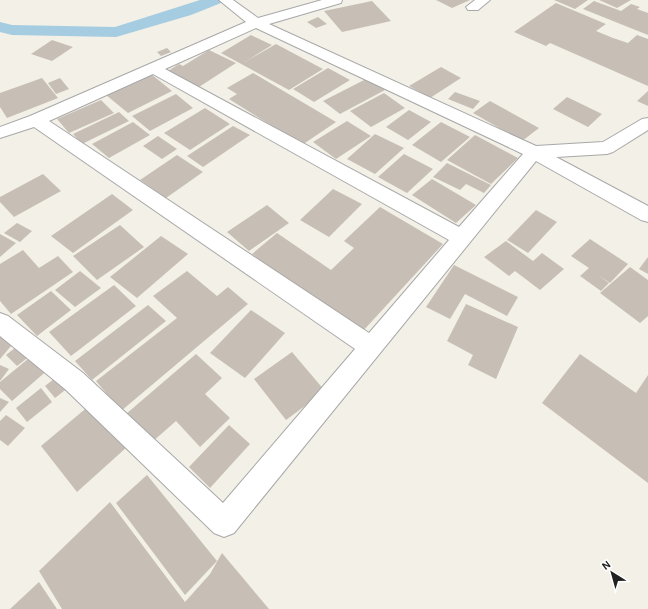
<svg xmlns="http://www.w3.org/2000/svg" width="648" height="609" viewBox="0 0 648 609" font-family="Karla,sans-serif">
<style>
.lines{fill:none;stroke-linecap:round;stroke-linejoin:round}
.canal{fill:#a6cce1;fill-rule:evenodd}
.building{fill:#c7bfb6}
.minor-casing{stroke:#a8a8a8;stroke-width:2}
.minor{fill:#fff;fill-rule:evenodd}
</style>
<rect width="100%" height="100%" fill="#f2f0e7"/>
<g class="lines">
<path class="canal" d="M200,0h23l-2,3 -30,12 -75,22 -104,-2 -12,-3v-10l12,3 103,2z"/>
</g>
<path class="building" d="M436,0h34l-18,8z
M554,0h34l-13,9z
M599,0h32l-14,8z
M372,1l19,20 -49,11 -18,-21z
M594,1l27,10 10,-7 9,3 -3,2 11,4v22l-65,-26z
M556,3l50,21 -10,7 17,7 15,5 9,-8 11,4v47l-98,-43 -4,3 -32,-14z
M318,17l9,7 -11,4 -9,-6z
M251,35l21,10 -27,17 31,-18 47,25 -34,21 -68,-37z
M52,40l21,7 -21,14 -21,-7z
M167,48l4,4 -10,4 -4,-4z
M209,50l27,13 -37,24 -31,-16 11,-7 4,2z
M441,67l20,11 -31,20 -21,-12z
M328,68l22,12 -36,22 -21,-13z
M253,73l83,49 -34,23 -73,-46 8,-5 -10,-6z
M151,74l21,17 -44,22 -22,-18z
M42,78l16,20 -51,20 -7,-11v-14z
M60,78l9,11 -13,5 -8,-11z
M368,78l17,12 -45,24 -17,-13z
M648,91v15l-11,-5z
M455,92l25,9 -7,8 -25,-10z
M384,93l21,15 -34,19 -21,-16z
M176,94l17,14 -43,23 -18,-15z
M567,97l35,17 -14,13 -35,-18z
M101,100l13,13 -45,20 -12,-14z
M490,101l49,27 -17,13 -49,-28z
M205,108l25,16 -40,26 -26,-17z
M409,110l22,12 -23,18 -22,-13z
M119,112l10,9 -47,23 -9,-10z
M347,121l24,15 -35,23 -23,-17z
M133,122l17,13 -41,23 -17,-14z
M441,122l29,15 -29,25 -29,-17z
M233,126l17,9 -47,32 -16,-11z
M375,134l29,14 -29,26 -28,-15z
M475,135l43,23 -27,26 -44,-24z
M158,136l19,13 -15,10 -19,-13z
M404,154l29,15 -26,24 -29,-16z
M177,155l26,17 -37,26 -26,-18z
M447,163l44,22 -7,8 -18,-9 -6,6 -27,-13z
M43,174l18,17 -47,26 -14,-15v-5z
M432,179l44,26 -20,18 -44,-28z
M333,189l29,15 -33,33 -29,-17z
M112,194l21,16 -60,43 -22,-17z
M267,205l22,18 -40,28 -22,-19z
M380,207l63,37 -81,88 -110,-78 25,-21 54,37 23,-22 -10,-7z
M536,210l21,12 -29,31 -21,-13z
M17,223l15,8 -12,11 -16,-9z
M120,225l24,22 -47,33 -24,-24z
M0,234l16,9 -16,14z
M161,236l27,18 -51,44 -27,-21z
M590,239l38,25 -18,19 -12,-8 11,8 -8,8 -21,-15 9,-8 -18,-12z
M506,241l27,20 9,-8 22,16 -24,21 -25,-19 -6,5 -25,-19z
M23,250l16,18 19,-12 15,16 -62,42 -11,-13v-37z
M648,257v17l-9,-5z
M454,265l64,32 -11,19 -42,-22 -15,25 -24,-12z
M630,267l18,13v36l-8,7 -40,-30z
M80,271l21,17 -26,19 -20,-17z
M187,271l30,25 11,-9 20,17 -127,107 -25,-30 81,-63 -24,-22z
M114,285l22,21 -65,50 -22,-24z
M51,291l20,19 -34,26 -20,-21z
M466,304l52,23 -22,52 -28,-14 5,-10 -26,-14z
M148,305l18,16 -74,59 -17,-19z
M251,310l34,23 -40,45 -35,-25z
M3,333l14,6 -17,20v-22z
M20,344l11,11 -14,11 -11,-11z
M292,352l33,39 -39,29 -32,-41z
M34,354l16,14 -38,33 -12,-12v-7z
M196,354l26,24 -17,16 25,24 -30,29 -24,-26 -24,21 -26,-28z
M580,354l56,39 12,-18v108l-106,-80z
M0,365l9,4 -9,12z
M59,375l10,12 -14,11 -10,-12z
M41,388l11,14 -25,20 -11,-14z
M0,398l9,4 -9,10z
M90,405l37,42 -50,45 -36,-46z
M6,415l19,13 -17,18 -8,-6v-19z
M229,425l21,19 -40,44 -21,-21z
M147,475l70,86 -32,34 -69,-92z
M110,502l75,100 25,-28 12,-21 47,56h-207l-23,-38z
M39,582l18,27h-47z"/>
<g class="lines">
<defs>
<path id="minor" d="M219,0h14l25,18 64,-18h20l-1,3 -72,21 267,122 67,-4 39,-23 6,-1v12l-35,22 -6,2 -51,3 92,49v16l-7,-2 -105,-59 -302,372 -10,4 -10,-4 -149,-144 -65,-53v-23l8,3 75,57 140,130 132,-154 -321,-222 -34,11v-11l30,-11 216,-94zM256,28l267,126 -64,73 -294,-158zM153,74l296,166 -80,93 -320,-212z
M475,0h15l-12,10h-10l-2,-3z"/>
</defs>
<use href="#minor" class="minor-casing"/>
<use href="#minor" class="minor"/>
</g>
<g transform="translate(612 573) rotate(323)" stroke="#ffffff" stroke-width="3" paint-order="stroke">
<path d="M0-3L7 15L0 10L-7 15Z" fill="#212121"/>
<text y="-6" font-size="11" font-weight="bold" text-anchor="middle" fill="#212121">N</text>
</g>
</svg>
